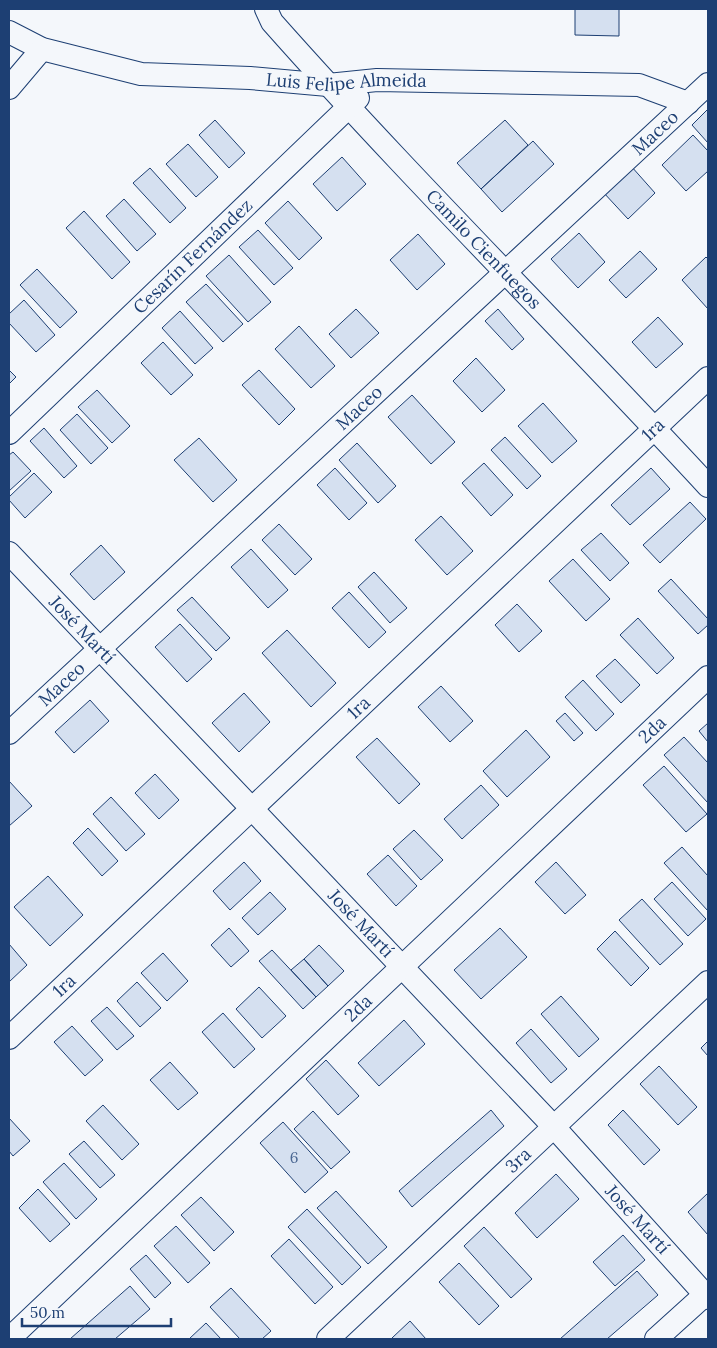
<svg xmlns="http://www.w3.org/2000/svg" width="717" height="1348" viewBox="0 0 717 1348" font-family="Lora,serif">
<style>
.building{fill:#d5e0f0;stroke:#1d3f73}
.lines{fill:none;stroke-linecap:round;stroke-linejoin:round}
.minor-casing{stroke:#1d3f73;stroke-width:24}
.minor{stroke:#f4f7fb;stroke-width:22}
.labels{text-anchor:middle;stroke-width:4;stroke-linejoin:round;paint-order:stroke}
.number-label{font-size:15px;fill:#4b6792}
.street-label{font-size:18px;fill:#1d3f73;stroke:#f4f7fb}
</style>
<rect width="100%" height="100%" fill="#f4f7fb"/>
<path class="building" d="M575,9h44v27l-44,-1z
M708,109v34l-16,-18z
M215,120l30,33 -16,15 -30,-33z
M505,120l23,25 -47,44 -24,-26z
M693,135l15,16v20l-22,20 -24,-26z
M533,141l21,23 -52,48 -21,-23z
M188,144l30,33 -22,20 -30,-33z
M342,157l24,27 -29,27 -24,-27z
M631,166l24,27 -27,26 -25,-27z
M150,168l36,40 -16,15 -37,-40z
M124,199l32,35 -19,17 -31,-35z
M288,201l34,37 -23,22 -34,-37z
M84,211l46,51 -18,17 -46,-51z
M258,230l35,38 -19,17 -35,-38z
M579,233l26,29 -27,26 -27,-29z
M418,234l27,30 -28,26 -27,-30z
M640,251l17,18 -31,29 -17,-18z
M229,255l42,47 -23,20 -42,-46z
M706,257l2,2v50l-26,-29z
M37,269l40,43 -17,16 -40,-43z
M206,284l37,40 -20,18 -37,-40z
M24,300l31,35 -19,17 -27,-29v-9z
M356,309l23,24 -28,25 -22,-24z
M498,309l26,30 -12,11 -27,-29z
M180,311l33,37 -18,16 -33,-36z
M658,317l25,27 -27,24 -24,-26z
M299,326l36,40 -24,22 -36,-39z
M163,342l30,33 -22,20 -30,-32z
M476,358l29,32 -23,22 -29,-31z
M9,370l7,7 -7,7z
M259,370l36,39 -16,16 -37,-40z
M97,390l33,36 -18,17 -34,-36z
M412,395l43,47 -24,22 -43,-47z
M543,403l34,38 -25,22 -34,-37z
M77,414l31,34 -17,16 -31,-34z
M44,428l33,38 -13,12 -34,-37z
M505,437l36,39 -14,13 -36,-39z
M199,438l38,42 -24,22 -39,-42z
M357,443l39,43 -18,17 -39,-43z
M13,452l18,19 -22,20v-36z
M484,463l29,32 -22,21 -29,-33z
M335,468l32,35 -18,17 -32,-35z
M651,468l19,21 -40,36 -19,-20z
M34,473l18,19 -27,26 -16,-18v-3z
M690,502l16,17 -46,44 -17,-18z
M441,516l32,35 -26,24 -32,-35z
M279,524l33,35 -17,16 -33,-35z
M601,533l28,30 -19,18 -29,-31z
M101,545l24,27 -31,28 -24,-26z
M251,549l37,41 -20,18 -37,-41z
M573,559l37,40 -24,22 -37,-40z
M374,572l33,36 -17,15 -32,-36z
M671,579l37,40v6l-10,9 -40,-43z
M349,592l37,40 -17,16 -37,-40z
M192,597l38,41 -14,13 -39,-41z
M517,604l25,27 -23,21 -24,-27z
M638,618l36,40 -17,16 -37,-39z
M180,624l32,35 -25,23 -32,-35z
M287,630l49,53 -25,24 -49,-54z
M615,659l25,26 -19,18 -25,-27z
M583,680l31,34 -18,17 -31,-34z
M441,686l32,35 -23,21 -32,-35z
M244,693l26,29 -31,30 -27,-29z
M90,700l19,21 -35,32 -19,-21z
M565,713l18,20 -9,8 -18,-20z
M708,723v19l-9,-11z
M526,730l24,27 -43,40 -24,-26z
M684,737l24,26v40l-44,-48z
M377,738l43,46 -21,20 -43,-47z
M664,766l43,48 -21,18 -43,-47z
M155,774l24,26 -20,19 -24,-26z
M9,781l23,25 -23,20z
M481,785l18,20 -37,34 -18,-20z
M111,797l34,37 -19,17 -33,-37z
M88,828l30,33 -16,15 -29,-33z
M414,830l29,30 -22,20 -28,-31z
M682,847l26,29v35l-44,-48z
M388,855l29,31 -21,20 -29,-32z
M244,862l17,19 -31,29 -17,-19z
M556,862l30,33 -21,19 -30,-32z
M48,876l35,39 -33,31 -36,-39z
M672,882l34,37 -18,17 -34,-37z
M270,892l16,17 -28,26 -16,-17z
M642,899l41,45 -23,21 -41,-45z
M229,928l20,23 -18,16 -20,-22z
M500,928l27,29 -46,42 -27,-29z
M615,931l34,37 -18,18 -34,-37z
M9,944l18,21 -18,17z
M319,945l25,26 -16,15 -24,-27z
M272,950l44,47 -13,12 -44,-48z
M163,953l25,28 -21,20 -26,-28z
M304,959l24,27 -12,11 -25,-27z
M137,982l24,26 -21,19 -23,-26z
M259,987l27,29 -24,22 -26,-29z
M561,996l38,43 -20,18 -38,-43z
M107,1007l27,29 -17,14 -26,-29z
M223,1013l32,36 -21,19 -32,-36z
M404,1020l21,24 -46,42 -21,-23z
M72,1026l31,34 -18,16 -31,-34z
M531,1029l36,40 -16,14 -35,-40z
M708,1041v15l-7,-8z
M326,1060l33,36 -21,19 -32,-36z
M170,1062l28,31 -20,17 -28,-30z
M659,1066l38,41 -19,18 -38,-41z
M103,1105l36,39 -17,16 -36,-39z
M491,1110l13,16 -92,81 -13,-16z
M623,1110l37,40 -16,15 -36,-40z
M313,1111l37,41 -19,17 -37,-40z
M9,1118l21,23 -17,15 -4,-5z
M283,1122l45,50 -23,21 -45,-50z
M84,1141l31,34 -15,13 -31,-34z
M64,1163l33,36 -21,20 -33,-37z
M556,1174l23,25 -42,39 -22,-25z
M38,1189l32,35 -20,18 -31,-34z
M336,1191l51,56 -19,17 -51,-56z
M708,1193v42l-20,-23z
M201,1197l33,35 -20,19 -33,-36z
M307,1209l54,58 -19,18 -54,-58z
M176,1226l34,37 -22,20 -34,-37z
M484,1227l48,52 -21,19 -47,-52z
M623,1235l22,25 -30,26 -22,-24z
M289,1239l44,48 -18,17 -44,-48z
M146,1255l25,28 -16,15 -25,-29z
M459,1263l40,43 -20,19 -40,-43z
M637,1271l21,24 -51,44h-47z
M130,1286l20,23 -35,30h-45z
M231,1288l40,43 -9,8h-22l-30,-32z
M410,1321l16,18h-33l-1,-1z
M206,1323l15,16h-32z"/>
<g class="lines">
<defs>
<g id="minor">
<path id="s1" d="M266,9l6,13c141,159 292,308 436,464"/>
<path id="s2" d="M9,32l33,17 99,25 109,4 78,7 49,-5 262,5 49,18"/>
<path d="M9,88l33,-39"/>
<path id="s3" d="M9,433l349,-335"/>
<path id="s4" d="M9,553l545,574 154,171"/>
<path id="s5" d="M9,733l699,-649"/>
<path id="s6" d="M9,1038l699,-660"/>
<path id="s7" d="M9,1339l699,-662"/>
<path id="s8" d="M328,1339l380,-357"/>
<path d="M656,1339l52,-47"/>
</g>
</defs>
<use href="#minor" class="minor-casing"/>
<use href="#minor" class="minor"/>
</g>
<g class="labels">
<g class="number-label">
<text x="294" y="1163">6</text>
</g>
<g class="street-label">
<text dy="6" stroke="none"><textPath href="#s2" startOffset="345">Luis Felipe Almeida</textPath></text>
<text dy="6" stroke="none"><textPath href="#s5" startOffset="882">Maceo</textPath></text>
<text dy="6" stroke="none"><textPath href="#s1" startOffset="325">Camilo Cienfuegos</textPath></text>
<text dy="6" stroke="none"><textPath href="#s3" startOffset="255">Cesarín Fernández</textPath></text>
<text dy="6" stroke="none"><textPath href="#s5" startOffset="478">Maceo</textPath></text>
<text dy="6" stroke="none"><textPath href="#s6" startOffset="886">1ra</textPath></text>
<text dy="6" stroke="none"><textPath href="#s4" startOffset="106">José Martí</textPath></text>
<text dy="6" stroke="none"><textPath href="#s5" startOffset="72">Maceo</textPath></text>
<text dy="6" stroke="none"><textPath href="#s6" startOffset="481">1ra</textPath></text>
<text dy="6" stroke="none"><textPath href="#s7" startOffset="886">2da</textPath></text>
<text dy="6" stroke="none"><textPath href="#s4" startOffset="511">José Martí</textPath></text>
<text dy="6" stroke="none"><textPath href="#s6" startOffset="76">1ra</textPath></text>
<text dy="6" stroke="none"><textPath href="#s7" startOffset="481">2da</textPath></text>
<text dy="6" stroke="none"><textPath href="#s8" startOffset="261">3ra</textPath></text>
<text dy="6" stroke="none"><textPath href="#s4" startOffset="916">José Martí</textPath></text>
</g>
</g>
<rect width="717" height="1348" fill="none" stroke="#1d3f73" stroke-width="20"/>
<path d="M22 1318v8h149v-8" fill="none" stroke="#1d3f73" stroke-width="2.5"/>
<text x="30" y="1318" font-size="15" fill="#1d3f73" stroke="#f4f7fb" stroke-width="4" paint-order="stroke">50 m</text>
</svg>
